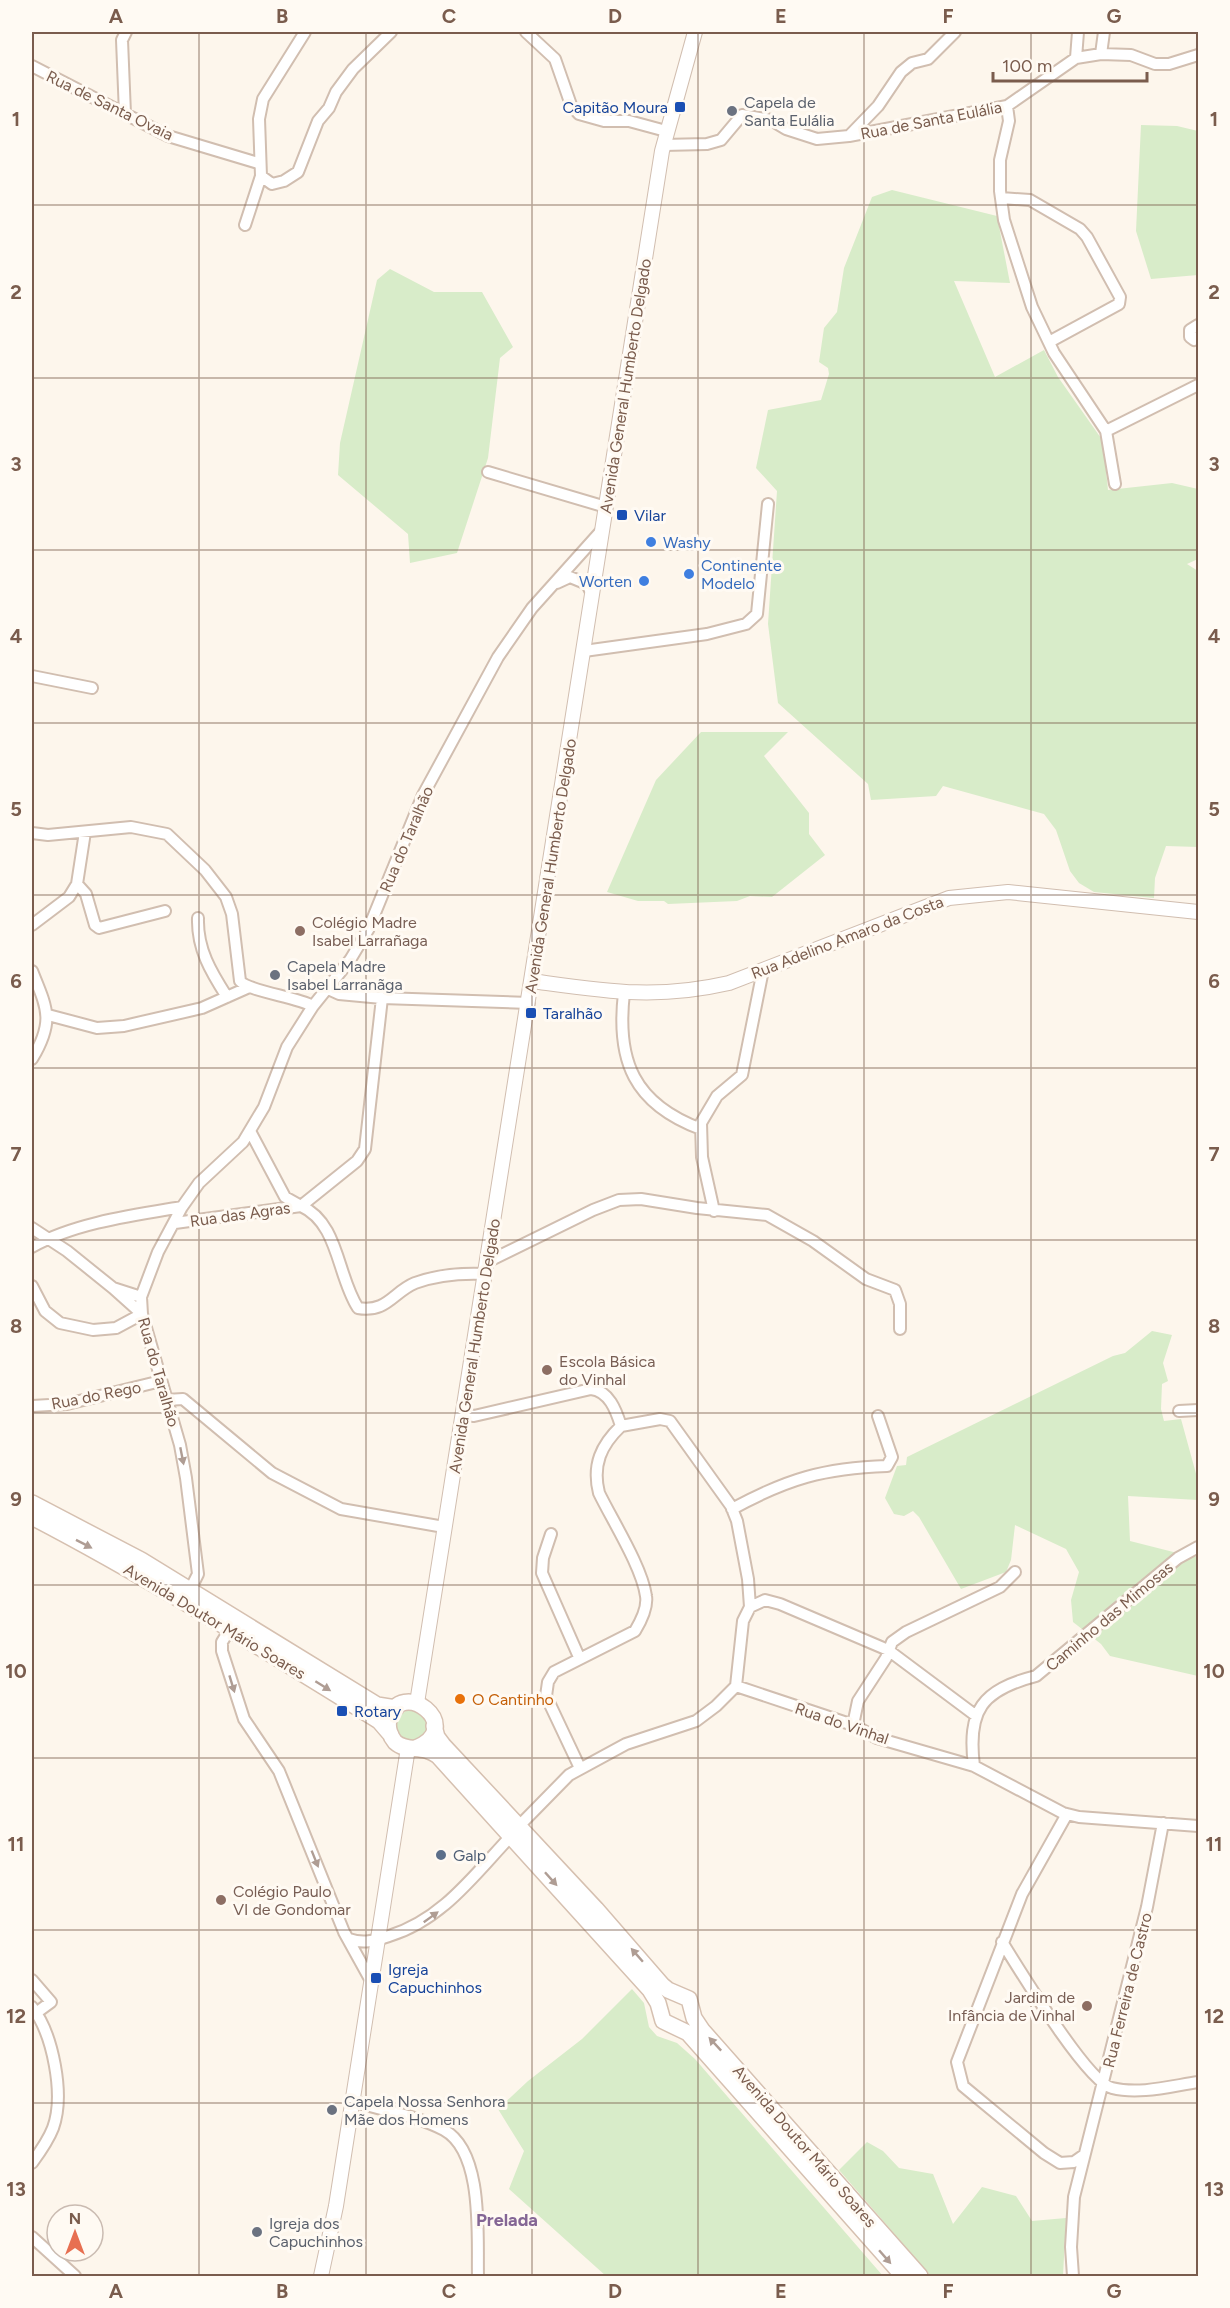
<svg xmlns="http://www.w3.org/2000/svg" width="1230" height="2308" viewBox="0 0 1230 2308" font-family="Figtree,sans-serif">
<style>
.green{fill:#d8ecc9}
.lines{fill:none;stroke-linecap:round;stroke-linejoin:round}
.minor-casing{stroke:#d1beb0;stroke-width:14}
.tertiary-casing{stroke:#d1beb0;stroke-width:16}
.secondary-casing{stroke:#d6c0b0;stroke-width:18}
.minor{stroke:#fff;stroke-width:10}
.tertiary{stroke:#fff;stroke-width:14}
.secondary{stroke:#fff;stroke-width:15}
.oneway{fill:#af9d94}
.grid{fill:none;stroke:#7a5c4d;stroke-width:1.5;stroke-opacity:0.55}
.transit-dot{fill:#1a4fb4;stroke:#fffaf3;stroke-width:2}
.worship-dot{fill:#6b7280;stroke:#fffaf3;stroke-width:2}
.shop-dot{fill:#3f7fe0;stroke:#fffaf3;stroke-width:2}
.education-dot{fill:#8d6e63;stroke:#fffaf3;stroke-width:2}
.food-dot{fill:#e8710a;stroke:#fffaf3;stroke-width:2}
.service-dot{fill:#5c6f8a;stroke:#fffaf3;stroke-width:2}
.labels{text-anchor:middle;stroke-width:6;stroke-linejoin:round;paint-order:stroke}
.worship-label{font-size:16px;fill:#5b616d;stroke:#fffaf3;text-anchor:start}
.street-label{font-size:16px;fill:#7a5c4d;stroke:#fffaf3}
.transit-label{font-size:16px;fill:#164399;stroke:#fffaf3;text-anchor:start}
.shop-label{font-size:16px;fill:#366cbe;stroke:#fffaf3;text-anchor:start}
.education-label{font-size:16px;fill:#785e54;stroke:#fffaf3;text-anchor:start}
.food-label{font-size:16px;fill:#c56008;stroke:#fffaf3;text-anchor:start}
.service-label{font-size:16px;fill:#4e5e75;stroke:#fffaf3;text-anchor:start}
.neighbourhood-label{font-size:18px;font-weight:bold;fill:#846695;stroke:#fffaf3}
.neatline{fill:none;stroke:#7a5c4d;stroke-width:2}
.grid-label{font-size:20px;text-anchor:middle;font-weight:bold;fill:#7a5c4d}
</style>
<rect width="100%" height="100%" fill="#fdf6ec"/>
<path class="green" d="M1141,125l36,1 21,5v144l-47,4 -15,-48z
M892,190l105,26 13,67 -56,-2 41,96 49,-27 14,27 45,64 5,49 64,-7 26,6v70l-11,5 11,7v276l-32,-1 -11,32 -1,20 -60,-6 -15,-9 -9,-12 -14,-41 -12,-16 -101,-28 -7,10 -65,4 -3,-16 -90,-81 -10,-79 9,-133 -21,-23 12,-58 53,-10 8,-26 -1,-6 -9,-6 5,-34 13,-16 7,-44 28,-71z
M390,269l44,23h48l31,55 -13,11 -12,100 -31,95 -47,10 -2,-29 -70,-59 2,-32 37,-163z
M701,732h87l-24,24 45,57v21l16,21 -53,42 -22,-1 -13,5 -69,3 -4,-3h-26l-31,-9 49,-112z
M1152,1331l20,4 -9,28 5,18 -6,3 -1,25 3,12 17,-2 17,62v19l-70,-4 2,45 63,16 5,-1v120l-88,-20 -9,-12 -28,-22 -2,-22 8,-28 -13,-23 -51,-24 -4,35 -5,12 -45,17 -42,-72 -6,-6 -9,5 -10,-2 -9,-16 12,-32 9,-1 1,-8 206,-101 12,-3z
M396 1726a16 16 0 1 1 32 0a16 16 0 1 1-32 0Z
M632,1989l12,14 5,24 8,9 20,7 18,16 188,217h-277l-97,-87 15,-38 -26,-42 30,-28 54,-42z
M867,2142l16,9 16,17 34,6 20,50 29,-37 34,9 16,25 34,-3 -3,58h-132l-92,-106z"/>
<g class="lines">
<defs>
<path id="minor" d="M526,32l29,27 16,46 8,9 25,7h25l37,10
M1101,54l3,-22
M1076,58l2,-26
M32,66l136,70 90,27
M1007,106l2,15 -9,39v31l4,29 28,87 22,46 52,78 9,53
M125,114l-3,-74 4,-8
M849,136l29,-30 23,-34 11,-9 16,-4 27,-27
M663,145l44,-1 14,-4 21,-25 29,5 15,9 31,10 32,-3 158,-30 69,-48 25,-4 30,1 24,9h14l29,-9
M261,176l11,8 12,-3 14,-9 20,-51 11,-13 7,-16 17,-23 38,-37
M1001,198l29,2 50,29 7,8 33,60 -1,7 -70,38
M245,225l16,-49 -2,-57 4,-20 42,-67
M1198,325l-8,5v7l4,3 4,-3
M1106,431l92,-46
M488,472l118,35
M557,583l13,-6 17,7 5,10
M584,651l123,-17 39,-10 11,-10 11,-110
M32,676l60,12
M32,833l16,2 83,-8 36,7 38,36 21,27 6,17 8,67c8,10 56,16 73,25
M77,884l9,10 9,31 4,3 66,-17
M198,918c-1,31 13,54 29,79
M32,925l37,-28 8,-13 8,-52
M32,971c15,37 23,50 0,88
M328,989l11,5 43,4 147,5
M624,993c-8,68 10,111 77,136
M48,1015l49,13 27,-2 78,-18 45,-20
M250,1131l35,66 16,9 56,-45 8,-12 17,-151
M714,1211l-12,-54 -1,-34 16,-27 25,-21 21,-105
M175,1223l126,-17c38,17 36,70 57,102 29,5 35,-16 57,-25 22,-8 47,-10 70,-9
M32,1228l35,23 46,37
M32,1247c42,-24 102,-32 150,-40
M487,1262l106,-52 26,-10 22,-1 56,9 70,7 46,26 53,38 29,11 5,14v25
M32,1286l13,25 15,12 33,7 23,-2 26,-14 -29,-26 28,9
M166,1400l17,-1 89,74 69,36 103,18
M32,1406l35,-2 94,-23
M1179,1411l19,-1
M463,1414l11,2 117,-27c18,2 25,21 30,37
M621,1426l39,-7 10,2 61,85 6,15 11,58 2,28 -7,14 -7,65
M732,1509c55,-30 92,-41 155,-43l5,-9 -14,-41
M551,1534l-8,24 -1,15 37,84
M190,1590l8,-16 -12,-96 -6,-33 -38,-131 -1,-17 17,-45 24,-45 17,-24 44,-41 21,-35 23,-60 26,-41 37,-46 18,-30 55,-135 75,-138 34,-49 70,-78
M750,1607l15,-7 15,4 108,46 87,65
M230,1629l-8,13v9l22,68 35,52 65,161 26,47
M853,1725l5,-24 28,-43 6,-16 14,-10 94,-45 15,-15
M974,1766c-7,-56 8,-76 62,-90l142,-118 20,-11
M580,1768l-34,-72 2,-14 6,-10 81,-41c6,-10 13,-23 11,-35 -4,-29 -34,-76 -47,-103 -7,-28 2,-48 22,-67
M1067,1814l-45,80 -65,168 6,24 81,67 16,10 14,-1 10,-7
M519,1826l50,-51 57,-31 70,-23 20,-15 20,-20 117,39 24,13 97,28 89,47 16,4 119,9
M349,1939c14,5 25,2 40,-3 53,-16 85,-61 122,-100
M1002,1942c17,27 85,140 110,146 27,7 59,-2 86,-6
M32,1980l19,22 -15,11
M32,2007c21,27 33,88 21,121 -5,13 -13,24 -21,35
M352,2101c26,8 69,16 92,29 40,22 33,107 34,146
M32,2237l43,39
M1073,2276l-2,-29 3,-50 73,-290 16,-84"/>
<path id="tertiary" d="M532,981c73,10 123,19 197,2l220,-85 59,-6 190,20
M417,1703l245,-1552 33,-119
M321,2276l15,-70 72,-458"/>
<path id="secondary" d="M32,1503l109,57 236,145 19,3
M32,1517c119,62 232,133 347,204l12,14
M434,1726l3,11 6,8 153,164 66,76 6,5 21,9 5,19 8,12 218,246
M416,1748c52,-22 -17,-73 -27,-28 -2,7 1,16 6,22 12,11 28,2 43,14l212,234 8,13 5,18 25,12 215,243"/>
</defs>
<use href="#minor" class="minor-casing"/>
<use href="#tertiary" class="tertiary-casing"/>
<use href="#secondary" class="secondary-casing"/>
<use href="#minor" class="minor"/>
<use href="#tertiary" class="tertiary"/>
<use href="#secondary" class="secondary"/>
</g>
<defs><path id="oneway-solid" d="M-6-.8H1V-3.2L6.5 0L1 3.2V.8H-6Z" transform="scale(1.5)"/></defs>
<g class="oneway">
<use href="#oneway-solid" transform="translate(182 1456) rotate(79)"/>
<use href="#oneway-solid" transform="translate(84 1544) rotate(27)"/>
<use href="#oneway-solid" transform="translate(232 1684) rotate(73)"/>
<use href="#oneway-solid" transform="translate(323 1686) rotate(32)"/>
<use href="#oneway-solid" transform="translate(315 1859) rotate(68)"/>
<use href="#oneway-solid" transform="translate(551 1879) rotate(48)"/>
<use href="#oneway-solid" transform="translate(431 1917) rotate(-36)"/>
<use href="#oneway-solid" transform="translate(637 1955) rotate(-131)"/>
<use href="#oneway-solid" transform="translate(715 2044) rotate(-133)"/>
<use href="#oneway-solid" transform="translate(885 2257) rotate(49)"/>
</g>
<path class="grid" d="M199,32v2244M366,32v2244M532,32v2244M698,32v2244M864,32v2244M1031,32v2244M32,205h1166M32,378h1166M32,550h1166M32,723h1166M32,895h1166M32,1068h1166M32,1240h1166M32,1413h1166M32,1585h1166M32,1758h1166M32,1930h1166M32,2103h1166"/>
<g class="transit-dot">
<rect x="674" y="101" width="12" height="12" rx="3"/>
<rect x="616" y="509" width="12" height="12" rx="3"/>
<rect x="525" y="1007" width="12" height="12" rx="3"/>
<rect x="336" y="1705" width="12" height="12" rx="3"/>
<rect x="370" y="1972" width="12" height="12" rx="3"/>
</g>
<g class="worship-dot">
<circle cx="732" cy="111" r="6"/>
<circle cx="275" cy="975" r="6"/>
<circle cx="332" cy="2110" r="6"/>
<circle cx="257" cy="2232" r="6"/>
</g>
<g class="shop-dot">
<circle cx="651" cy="542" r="6"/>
<circle cx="689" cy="574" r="6"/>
<circle cx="644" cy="581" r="6"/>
</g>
<g class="education-dot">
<circle cx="300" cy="931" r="6"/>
<circle cx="547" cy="1370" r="6"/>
<circle cx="221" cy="1900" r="6"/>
<circle cx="1087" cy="2006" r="6"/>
</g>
<circle class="food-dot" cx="460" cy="1699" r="6"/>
<circle class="service-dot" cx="441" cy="1855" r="6"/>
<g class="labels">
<g class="worship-label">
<text x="744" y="108">Capela de<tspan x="744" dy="18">Santa Eulália</tspan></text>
<text x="287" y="972">Capela Madre<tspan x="287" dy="18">Isabel Larranãga</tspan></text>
<text x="344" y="2107">Capela Nossa Senhora<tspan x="344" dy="18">Mãe dos Homens</tspan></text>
<text x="269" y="2229">Igreja dos<tspan x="269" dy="18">Capuchinhos</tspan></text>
</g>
<g class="street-label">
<text transform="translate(110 105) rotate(26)" y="6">Rua de Santa Ovaia</text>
<text transform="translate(931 120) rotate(-11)" y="6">Rua de Santa Eulália</text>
<text transform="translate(625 386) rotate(-81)" y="6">Avenida General Humberto Delgado</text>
<text transform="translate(406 839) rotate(-67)" y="6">Rua do Taralhão</text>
<text transform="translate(550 866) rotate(-81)" y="6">Avenida General Humberto Delgado</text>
<text transform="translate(847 937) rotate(-21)" y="6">Rua Adelino Amaro da Costa</text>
<text transform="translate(240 1214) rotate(-8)" y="6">Rua das Agras</text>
<text transform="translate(474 1346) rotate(-81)" y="6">Avenida General Humberto Delgado</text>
<text transform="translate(159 1372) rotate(74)" y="6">Rua do Taralhão</text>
<text transform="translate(96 1395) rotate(-11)" y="6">Rua do Rego</text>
<text transform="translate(1109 1616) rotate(-40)" y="6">Caminho das Mimosas</text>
<text transform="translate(215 1621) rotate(31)" y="6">Avenida Doutor Mário Soares</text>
<text transform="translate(842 1723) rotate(19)" y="6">Rua do Vinhal</text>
<text transform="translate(1127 1990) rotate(-76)" y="6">Rua Ferreira de Castro</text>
<text transform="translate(805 2146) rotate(49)" y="6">Avenida Doutor Mário Soares</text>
</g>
<g class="transit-label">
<text x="668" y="113" text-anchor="end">Capitão Moura</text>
<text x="634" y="521">Vilar</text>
<text x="543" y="1019">Taralhão</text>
<text x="354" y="1717">Rotary</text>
<text x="388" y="1975">Igreja<tspan x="388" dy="18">Capuchinhos</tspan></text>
</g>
<g class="shop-label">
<text x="663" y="548">Washy</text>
<text x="701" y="571">Continente<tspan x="701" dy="18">Modelo</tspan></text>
<text x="632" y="587" text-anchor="end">Worten</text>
</g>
<g class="education-label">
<text x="312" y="928">Colégio Madre<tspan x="312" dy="18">Isabel Larrañaga</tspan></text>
<text x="559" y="1367">Escola Básica<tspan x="559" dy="18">do Vinhal</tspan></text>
<text x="233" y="1897">Colégio Paulo<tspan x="233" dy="18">VI de Gondomar</tspan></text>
<text x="1075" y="2003" text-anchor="end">Jardim de<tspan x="1075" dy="18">Infância de Vinhal</tspan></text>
</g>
<g class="food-label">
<text x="472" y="1705">O Cantinho</text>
</g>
<g class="service-label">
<text x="453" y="1861">Galp</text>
</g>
<g class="neighbourhood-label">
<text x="507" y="2226">Prelada</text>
</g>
</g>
<rect width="1230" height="2308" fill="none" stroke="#fffaf3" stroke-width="66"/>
<g transform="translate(75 2233)"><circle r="28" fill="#fffaf3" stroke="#cabbb1" stroke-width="1.5"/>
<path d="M0-4.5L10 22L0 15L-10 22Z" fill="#e76f51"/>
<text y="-9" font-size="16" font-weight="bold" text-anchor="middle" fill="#7a5c4d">N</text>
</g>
<path d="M993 72v9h154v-9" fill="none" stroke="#7a5c4d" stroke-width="3"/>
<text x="1002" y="72" font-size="18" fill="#7a5c4d" stroke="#fffaf3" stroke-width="4.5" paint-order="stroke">100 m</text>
<rect x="33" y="33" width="1164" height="2242" class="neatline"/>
<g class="grid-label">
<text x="116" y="23">A</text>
<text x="282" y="23">B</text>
<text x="449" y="23">C</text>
<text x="615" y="23">D</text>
<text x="781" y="23">E</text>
<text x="948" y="23">F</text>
<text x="1114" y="23">G</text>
<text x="16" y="126">1</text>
<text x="1214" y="126">1</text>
<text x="16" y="299">2</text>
<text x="1214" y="299">2</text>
<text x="16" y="471">3</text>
<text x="1214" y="471">3</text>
<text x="16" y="643">4</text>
<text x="1214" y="643">4</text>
<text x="16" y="816">5</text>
<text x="1214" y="816">5</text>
<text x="16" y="988">6</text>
<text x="1214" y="988">6</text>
<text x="16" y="1161">7</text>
<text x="1214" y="1161">7</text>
<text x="16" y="1333">8</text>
<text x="1214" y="1333">8</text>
<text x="16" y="1506">9</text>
<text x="1214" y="1506">9</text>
<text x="16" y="1678">10</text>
<text x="1214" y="1678">10</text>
<text x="16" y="1851">11</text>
<text x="1214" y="1851">11</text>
<text x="16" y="2023">12</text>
<text x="1214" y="2023">12</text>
<text x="16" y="2196">13</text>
<text x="1214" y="2196">13</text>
<text x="116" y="2298">A</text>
<text x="282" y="2298">B</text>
<text x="449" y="2298">C</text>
<text x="615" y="2298">D</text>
<text x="781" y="2298">E</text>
<text x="948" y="2298">F</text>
<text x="1114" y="2298">G</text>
</g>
</svg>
